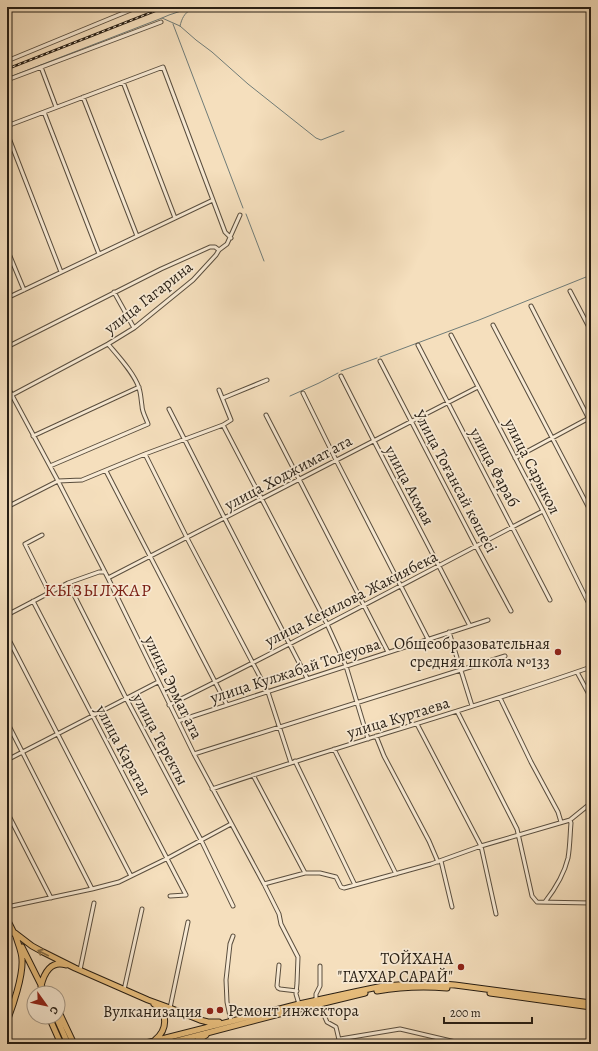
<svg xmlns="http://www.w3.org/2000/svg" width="598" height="1051" viewBox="0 0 598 1051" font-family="Alegreya,serif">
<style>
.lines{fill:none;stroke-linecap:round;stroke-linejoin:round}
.stream{stroke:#707c78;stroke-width:1}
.minor-casing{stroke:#5a4e3e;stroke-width:5}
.tertiary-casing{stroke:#5a4e3e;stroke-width:5.5}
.trunk-casing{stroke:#271e14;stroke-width:7}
.minor{stroke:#f8ead4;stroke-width:3}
.tertiary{stroke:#f8ead4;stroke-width:3.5}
.trunk{stroke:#eac07e;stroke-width:5}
.rail-casing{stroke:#271e14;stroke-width:2.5}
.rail{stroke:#f8ead4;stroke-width:1;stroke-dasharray:3;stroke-linecap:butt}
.oneway{stroke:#886f49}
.poi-dot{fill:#8f2418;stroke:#f8ead4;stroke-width:1.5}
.labels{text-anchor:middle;stroke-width:3.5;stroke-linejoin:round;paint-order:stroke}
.street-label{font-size:16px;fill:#271e14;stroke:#f8ead4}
.poi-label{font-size:16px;fill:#271e14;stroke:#f8ead4;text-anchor:end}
.quarter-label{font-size:18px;letter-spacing:1px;fill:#7a1f14;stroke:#f8ead4}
</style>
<rect width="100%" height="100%" fill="#f5dfbd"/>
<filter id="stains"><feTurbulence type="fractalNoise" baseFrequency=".005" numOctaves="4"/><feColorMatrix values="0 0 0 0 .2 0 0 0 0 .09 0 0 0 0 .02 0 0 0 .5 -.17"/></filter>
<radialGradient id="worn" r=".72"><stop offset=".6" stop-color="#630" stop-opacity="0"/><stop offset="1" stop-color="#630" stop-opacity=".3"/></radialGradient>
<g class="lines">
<path class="stream" d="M162,18l7,-3 24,-8
M173,24l70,184
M180,26c2,-8 4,-12 11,-17
M7,78l155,-60 18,8 16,14 16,12 36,32 68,54 5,2 23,-9
M246,214l18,47
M380,357l99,-37 112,-45
M341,371l36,-13
M290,396l29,-13 19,-10"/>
<defs>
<path id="minor" d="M7,61l131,-54
M41,67l15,40
M7,80l154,-58
M123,82l52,136
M83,97l54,139
M44,112l55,142
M7,126l156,-59 62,165 6,6
M7,133l54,139
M7,249l17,41
M570,291l21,40
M114,292l20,36
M7,298l206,-98
M531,306l60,117
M493,325l98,187
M451,335l92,176 48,97
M418,345l132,255
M7,347l154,-78 49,-22h5l4,3
M380,361l96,185 35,65
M341,376l33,65 96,185
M7,386l51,95 50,97 86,176 70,130 15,30 2,10 17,33 -1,26 -1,11 3,10
M303,393l33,67 92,179
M12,395l96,-51 26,-16 59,-48 23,-25 3,-5 8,-6 13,-29
M223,398l44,-18
M169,409l56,110 82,159
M266,415l122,237
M223,425l104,199 19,42 22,73
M33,436l106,-49
M145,454l42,84 81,154 23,71
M515,458l76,-41
M50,466l98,-42c-2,-6 -6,-12 -6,-18 -1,-6 -1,-12 -3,-18 -5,-15 -21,-32 -31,-44
M106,471l121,234
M7,497l4,8
M7,507l51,-26 24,-1 63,-26 78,-29 8,-5 -12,-30
M42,535l-17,9 24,48
M108,578l370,-191
M68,583l58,115 75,142 32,66
M33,601l153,294 -16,1
M7,615l61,-32 31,-11h6
M449,632l23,74
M7,636l124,240
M577,672l14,26
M500,698l31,64 27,50 3,10
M169,705c126,-62 249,-129 374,-194
M457,711l60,118 15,67 5,6 54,1
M178,721l310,-101
M7,722l85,167
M417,724l64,122 15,68
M376,736l8,20 45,85 9,21
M334,749l62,125
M194,754l311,-98
M7,760l151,-78
M295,761l60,124
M253,775l52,98
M212,789c125,-43 254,-78 379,-122
M7,812l44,86
M590,833l1,5
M441,861l11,46
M264,884l41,-11h15l16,4 5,10 3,1 11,-3 76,-21 50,-18 89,-26 21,-17
M545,902c10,-13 19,-27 23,-44 2,-11 2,-24 3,-35l-1,-3
M7,907l85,-18 27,-7 49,-24 63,-34
M279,965l-2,21 1,2 2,1 17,2
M80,970l14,-67
M124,990l18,-81
M316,1000v-6l4,-8v-20
M319,1004l8,18 9,5 4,17
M170,1008l18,-86
M231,1021l-4,-19 -1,-22 4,-36 3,-8
M340,1039l60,-10 64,15"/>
<path id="tertiary" d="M7,398l5,-3"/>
<path id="trunk" d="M7,919l8,16
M15,933l17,13 11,6 32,16 73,32 22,8 30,12 8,2h11
M22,947l23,46
M41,986c3,-13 10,-26 25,-21
M377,991c23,-4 46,-5 70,-3
M490,993l101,14
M154,1004c14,9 14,25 1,36
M58,1010l16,34
M49,1017l12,27
M56,1017l12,27
M7,1021c6,-15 16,-45 15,-61 0,-9 -5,-18 -7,-27
M142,1044l157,-40 60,-13 24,-5 29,-2 19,-1 24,2 136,18
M165,1044l126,-33 74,-18
M193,1044l8,-6 5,-3"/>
</defs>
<use href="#minor" class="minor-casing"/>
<use href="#tertiary" class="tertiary-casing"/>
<use href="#trunk" class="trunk-casing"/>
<use href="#minor" class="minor"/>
<use href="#tertiary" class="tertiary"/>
<use href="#trunk" class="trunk"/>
<defs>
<path id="rail" d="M7,69l158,-62"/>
</defs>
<use href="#rail" class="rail-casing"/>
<use href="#rail" class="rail"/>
</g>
<defs><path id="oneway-shaft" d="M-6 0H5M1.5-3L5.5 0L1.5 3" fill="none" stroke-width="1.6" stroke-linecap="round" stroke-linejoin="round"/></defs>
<use class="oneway" href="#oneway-shaft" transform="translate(43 953) rotate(-153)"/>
<g class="poi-dot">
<circle cx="558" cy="652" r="4"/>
<circle cx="461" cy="967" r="4"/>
<circle cx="220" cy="1010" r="4"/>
<circle cx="210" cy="1011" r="4"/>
</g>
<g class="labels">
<g class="street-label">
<text transform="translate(148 297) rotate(-38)" y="6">улица Гагарина</text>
<text transform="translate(533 466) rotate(63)" y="6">улица Сарыкол</text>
<text transform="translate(495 467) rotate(62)" y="6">улица Фараб</text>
<text transform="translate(288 472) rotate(-28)" y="6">улица Ходжимат ата</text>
<text transform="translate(456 481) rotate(62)" y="6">Улица Тоғансай көшесі</text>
<text transform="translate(410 485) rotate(62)" y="6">улица Акмая</text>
<text transform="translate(351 598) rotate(-27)" y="6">улица Кекилова Жакиябека</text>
<text transform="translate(295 670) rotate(-18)" y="6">улица Кулжабай Толеуова</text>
<text transform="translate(174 687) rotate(64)" y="6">улица Эрмат ата</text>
<text transform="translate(398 717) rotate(-17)" y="6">улица Куртаева</text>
<text transform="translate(161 739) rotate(62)" y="6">улица Теректы</text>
<text transform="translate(124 750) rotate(62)" y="6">улица Каратал</text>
</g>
<g class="poi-label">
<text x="550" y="649">Общеобразовательная<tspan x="550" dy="18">средняя школа №133</tspan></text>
<text x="453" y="964">ТОЙХАНА<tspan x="453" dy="18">"ГАУХАР САРАЙ"</tspan></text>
<text x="228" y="1016" text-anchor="start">Ремонт инжектора</text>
<text x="202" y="1017">Вулканизация</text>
</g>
<g class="quarter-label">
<text x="98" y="596">КЫЗЫЛЖАР</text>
</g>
</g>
<rect width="598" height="1051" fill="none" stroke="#f5dfbd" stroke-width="24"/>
<rect x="8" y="8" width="582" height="1035" fill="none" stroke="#271e14" stroke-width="2"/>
<rect x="12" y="12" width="574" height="1027" fill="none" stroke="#271e14"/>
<g transform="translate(46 1005) rotate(123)"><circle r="19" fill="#f8ead4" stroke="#a49887"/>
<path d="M0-3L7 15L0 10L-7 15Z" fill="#8f2418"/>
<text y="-6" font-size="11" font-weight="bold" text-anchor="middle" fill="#271e14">С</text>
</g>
<path d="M444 1017v6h88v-6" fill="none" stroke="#271e14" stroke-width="2"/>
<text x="450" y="1017" font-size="12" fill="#271e14" stroke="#f8ead4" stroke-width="3" paint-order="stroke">200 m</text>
<rect width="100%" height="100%" filter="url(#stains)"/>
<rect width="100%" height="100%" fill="url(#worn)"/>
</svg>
